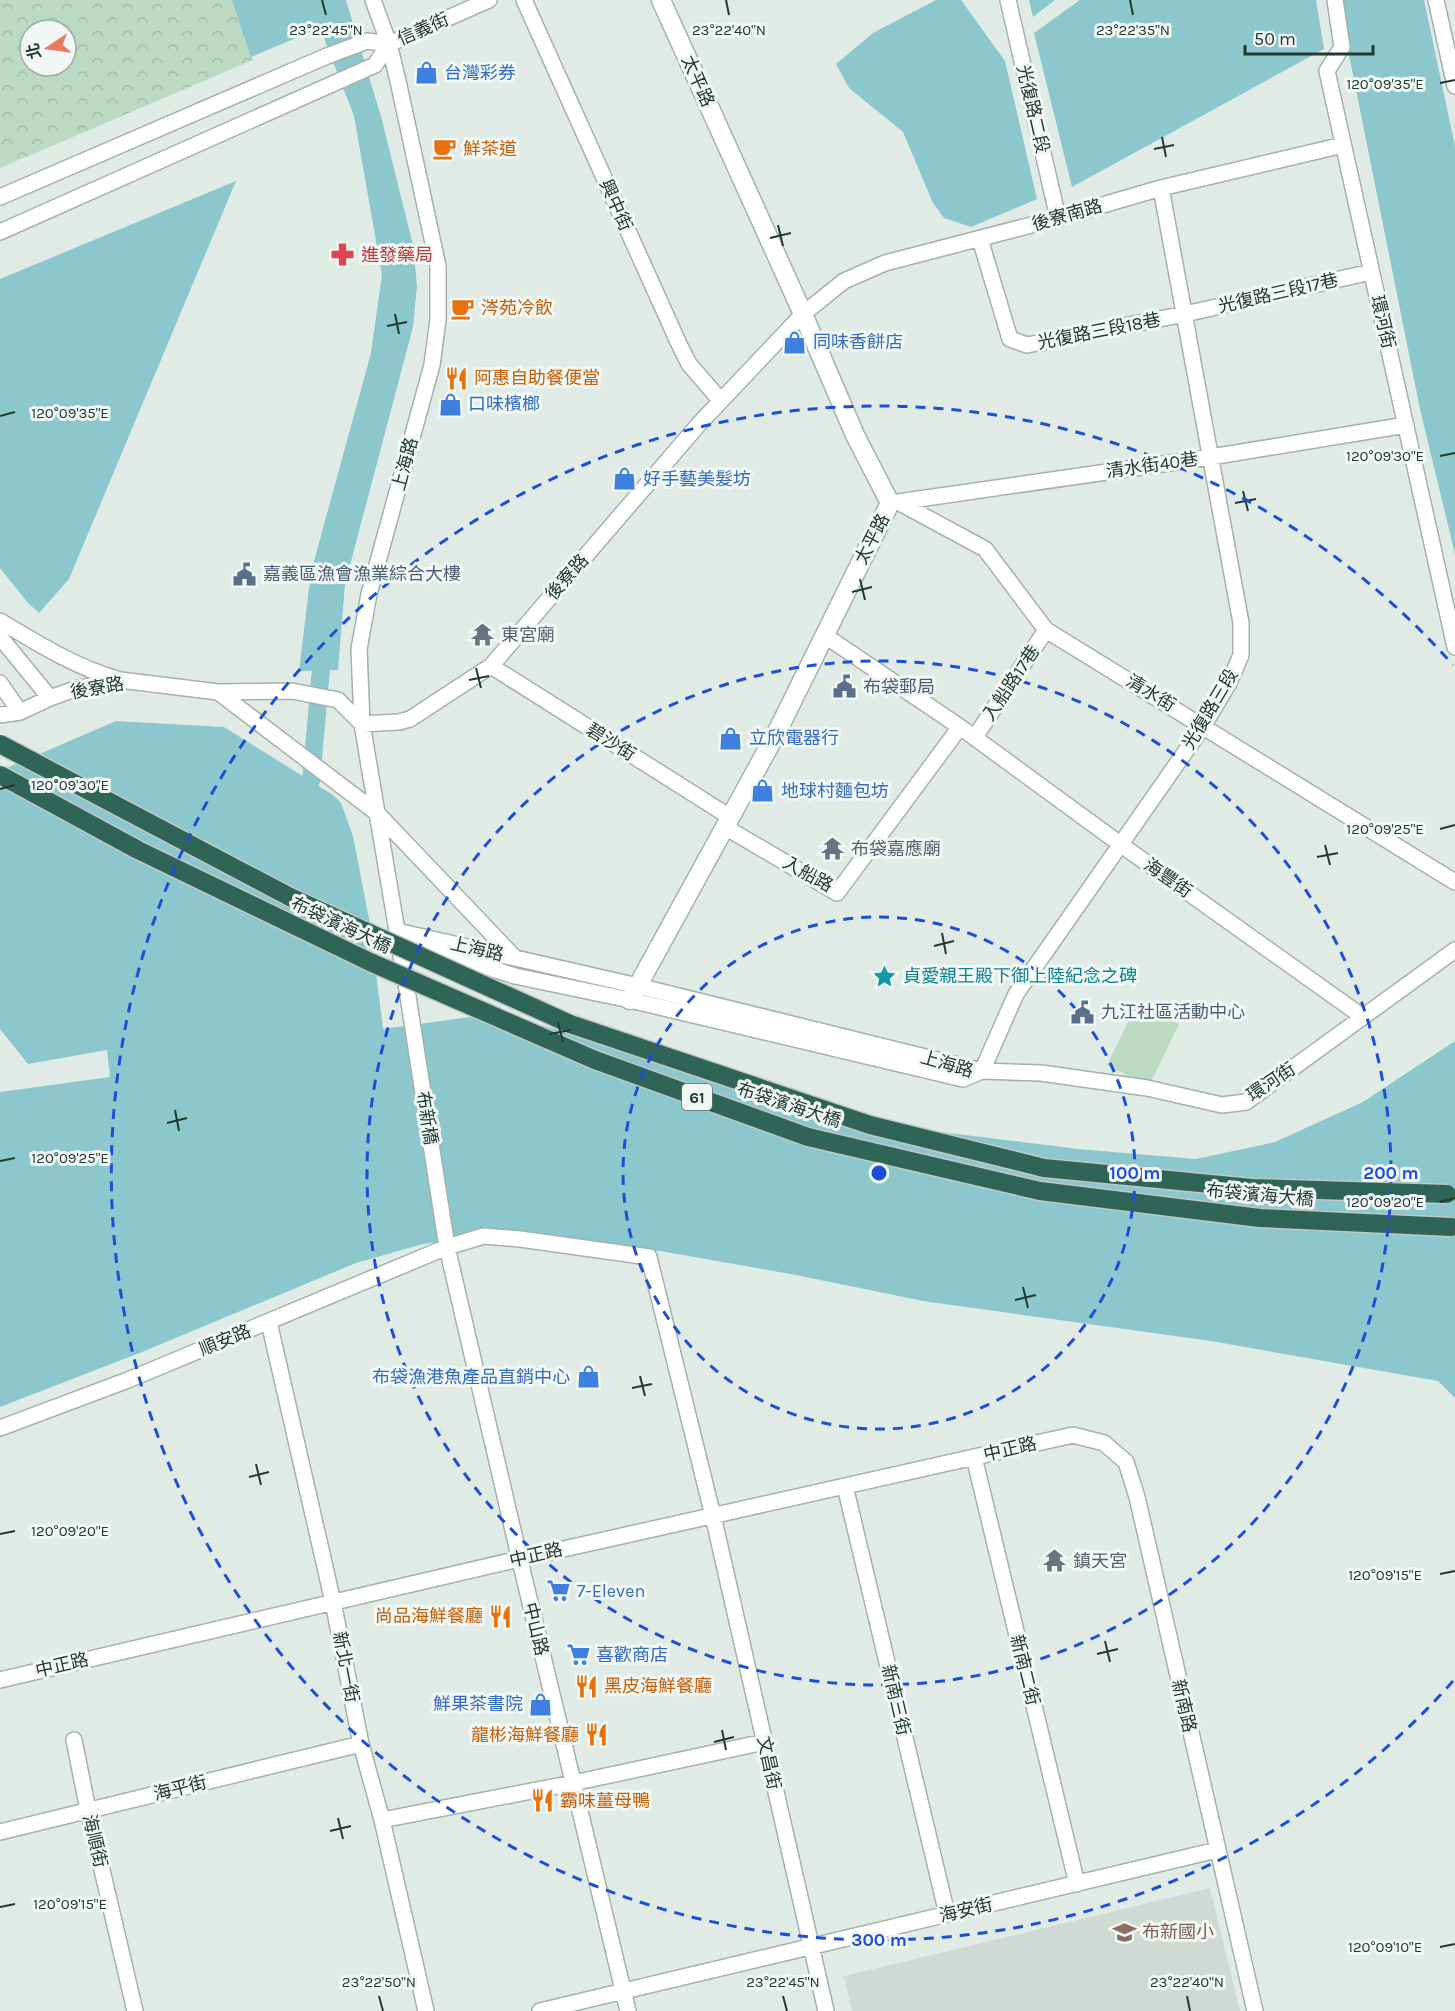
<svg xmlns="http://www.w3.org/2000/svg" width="1455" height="2011" viewBox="0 0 1455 2011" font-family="Karla,'Noto Sans TC',sans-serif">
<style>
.built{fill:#cfdad4}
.grass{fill:#badbc1}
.park{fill:url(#park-crowns);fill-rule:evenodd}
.water{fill:#8bc7cd}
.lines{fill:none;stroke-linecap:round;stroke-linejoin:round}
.canal{stroke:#8bc7cd;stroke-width:18}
.street-casing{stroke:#a4b2ac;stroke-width:18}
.secondary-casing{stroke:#a0b6ad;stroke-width:21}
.street{stroke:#fff;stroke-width:15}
.secondary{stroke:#fff;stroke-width:18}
.highway-bridge-casing{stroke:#c1c8c6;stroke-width:21;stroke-linecap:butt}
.highway-bridge{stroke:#2f6557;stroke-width:18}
.ticks{fill:none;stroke:#223a32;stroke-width:2}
.ring{fill:none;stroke:#1d4ed8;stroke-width:3;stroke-dasharray:10 8}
.labels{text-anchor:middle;stroke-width:6;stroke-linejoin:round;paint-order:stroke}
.shield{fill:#f1f7f4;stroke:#60736c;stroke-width:1.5}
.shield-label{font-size:16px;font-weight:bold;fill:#223a32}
.street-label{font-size:18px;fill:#223a32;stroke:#f1f7f4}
.shop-label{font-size:18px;fill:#366cbe;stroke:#f1f7f4;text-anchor:start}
.food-label{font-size:18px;fill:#c56008;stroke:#f1f7f4;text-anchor:start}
.health-label{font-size:18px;fill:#be3a42;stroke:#f1f7f4;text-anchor:start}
.service-label{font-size:18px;fill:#4e5e75;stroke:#f1f7f4;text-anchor:start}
.worship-label{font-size:18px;fill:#5b616d;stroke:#f1f7f4;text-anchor:start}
.culture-label{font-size:18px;fill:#0d838f;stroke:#f1f7f4;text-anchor:start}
.education-label{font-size:18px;fill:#785e54;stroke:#f1f7f4;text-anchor:start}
.ticks-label{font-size:15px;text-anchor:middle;fill:#223a32;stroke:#f1f7f4;stroke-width:6;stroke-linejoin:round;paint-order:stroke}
.centre{fill:#1d4ed8;stroke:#f1f7f4;stroke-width:3}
.ring-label{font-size:18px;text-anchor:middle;font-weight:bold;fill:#1d4ed8;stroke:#f1f7f4;stroke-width:6;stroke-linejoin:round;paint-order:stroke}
</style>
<defs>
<pattern id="park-crowns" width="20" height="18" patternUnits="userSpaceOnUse" patternTransform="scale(1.5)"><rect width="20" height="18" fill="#badbc1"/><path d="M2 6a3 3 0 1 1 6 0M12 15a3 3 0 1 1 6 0" fill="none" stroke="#a0bda6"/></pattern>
</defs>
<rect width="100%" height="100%" fill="#e1ebe6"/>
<path class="built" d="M1210,1888l30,123h-388l-8,-35z"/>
<path class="grass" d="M1137,1004l42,20 -30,62 -42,-21z"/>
<path class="park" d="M0,0h233l20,60 -253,108zM30,30h36v36h-36z"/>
<path class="water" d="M232,0h114l36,120 31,125 4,41 -4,41 -68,257 -7,86 -39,1 12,-99 60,-219 11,-78 -28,-159 -34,-88 -69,29z
M936,0h25l44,61 32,138 -66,28 -27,-9 -11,-15 -30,-71 -54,-44 -13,-24 37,-31z
M1029,0h26l-22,17z
M1080,0h236l8,49 -252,138 -38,-154z
M1338,0h86l31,146v408l-35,-145z
M236,181l-167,398 -30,34 -11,-10 -28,-35v-289z
M116,721l108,6 109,68 8,8 12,33 17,88 13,105 116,-16 213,61 220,57 146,18 118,10 79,-17 88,-40 92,-61v357l-17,-17 -227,-40 -288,-40 -127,-26 -136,-24 -176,-15 -61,8 -67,19 -214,89 -142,55v-315l110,-15 -3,-27 -79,14 -28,-35v-258z"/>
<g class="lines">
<path class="canal" d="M311,781l12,-135"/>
<defs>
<path id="street" d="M373,0l16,44 9,37 40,185v54l-6,45 -63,229 -10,55 3,75 45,266 40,257 75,322 106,442
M524,0l155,344 10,20 32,37
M1008,0l50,218
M1335,0l7,47 -15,24 128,576
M1436,0l19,86
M389,44l100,-44
M0,197l327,-141 40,-15 22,3
M0,232l375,-167 14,-21
M980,239l30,100 17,6 158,-31 186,-42
M898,502l87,47 61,81 409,252
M898,502l313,-45 195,-32
M0,621c37,22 75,46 117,58
M824,635l136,92 160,117 243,173
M0,637l50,61
M491,666l239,151
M0,683l20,29
M218,692l159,121 138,145
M0,715l20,-3 30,-14 25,-9 45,-9 98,12 74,-1 46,9 24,24 37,-2 11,-3 81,-53 208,-242 104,-110 41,-33 41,-18 173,-45 103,-30 182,-43
M975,737l71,-107
M725,827l112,66 123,-166
M397,931l241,55 344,85 59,2 106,15 75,17 24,-3 209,-152
M408,939l10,6 97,31 115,24 333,79 19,-8
M982,1071l34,-77 188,-269 25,-42 12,-28v-32l-80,-435
M269,1322l64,280 28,142 21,76 44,191
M0,1428l128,-48 319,-133 37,-11 36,3 129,18 64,259 113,495
M974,1457l103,427
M845,1486l102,428
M0,1680l519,-121 554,-124 31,8 22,19 11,35 118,514
M74,1740l14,70 47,201
M382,1820l191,-37 191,-41
M0,1832l361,-88
M540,2011l677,-161"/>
<path id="secondary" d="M630,1000l146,-266 114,-231 -35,-68 -52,-121 -142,-314"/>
</defs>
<use href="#street" class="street-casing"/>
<use href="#secondary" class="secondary-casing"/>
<use href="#street" class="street"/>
<use href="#secondary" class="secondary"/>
<defs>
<path id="highway-bridge" d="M0,744l290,153 280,127 300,101 174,43 208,20 195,6
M0,775l138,75 232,112 225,98 213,77 232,54 220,27 191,9"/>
</defs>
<use href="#highway-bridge" class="highway-bridge-casing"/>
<use href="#highway-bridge" class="highway-bridge"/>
</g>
<path class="ticks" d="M322,0l4,15M726,0l3,15M1130,0l3,15M1440,83l15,-3M1162,137l4,20M1154,149l20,-4M778,225l5,21M770,238l21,-5M395,314l4,20M387,326l20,-4M0,416l15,-4M1440,456l15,-3M1243,491l5,20M1235,503l21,-4M860,579l5,21M852,592l20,-5M476,668l5,20M469,680l20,-4M0,789l15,-4M1440,829l15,-4M1325,845l5,20M1317,857l21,-4M942,933l4,21M934,946l20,-5M558,1022l5,20M550,1034l21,-4M175,1110l4,21M167,1123l20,-5M0,1161l15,-3M1440,1202l15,-4M1023,1287l5,21M1015,1300l21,-5M640,1376l5,20M632,1388l20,-4M256,1464l5,21M249,1477l20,-5M0,1534l15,-3M1440,1574l15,-3M1105,1641l5,21M1097,1654l21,-5M722,1730l4,20M714,1742l20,-5M338,1818l5,21M330,1831l21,-5M0,1907l15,-3M1440,1947l15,-3M379,1996l4,15M783,1996l4,15M1187,1996l3,15"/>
<g class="ring">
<circle cx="879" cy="1173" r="256"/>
<circle cx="879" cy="1173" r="512"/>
<path d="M1453 1681A767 767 0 1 1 1453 665"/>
</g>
<defs>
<symbol id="shop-bare" viewBox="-9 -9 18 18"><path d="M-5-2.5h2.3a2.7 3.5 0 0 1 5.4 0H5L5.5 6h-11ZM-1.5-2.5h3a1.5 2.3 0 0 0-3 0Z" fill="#3f7fe0" stroke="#f1f7f4" stroke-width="2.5" paint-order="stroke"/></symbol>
<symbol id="cafe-bare" viewBox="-9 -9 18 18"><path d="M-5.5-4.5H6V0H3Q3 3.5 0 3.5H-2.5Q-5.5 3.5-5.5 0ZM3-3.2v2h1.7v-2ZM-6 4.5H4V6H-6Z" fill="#e8710a" stroke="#f1f7f4" stroke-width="2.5" paint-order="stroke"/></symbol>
<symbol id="pharmacy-bare" viewBox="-9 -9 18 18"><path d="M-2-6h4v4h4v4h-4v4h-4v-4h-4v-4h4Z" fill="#e0444e" stroke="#f1f7f4" stroke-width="2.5" paint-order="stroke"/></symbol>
<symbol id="restaurant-bare" viewBox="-9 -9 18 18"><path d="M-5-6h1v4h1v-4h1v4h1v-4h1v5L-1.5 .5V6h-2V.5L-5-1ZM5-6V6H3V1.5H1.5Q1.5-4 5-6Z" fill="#e8710a" stroke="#f1f7f4" stroke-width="2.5" paint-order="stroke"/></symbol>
<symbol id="civic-bare" viewBox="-9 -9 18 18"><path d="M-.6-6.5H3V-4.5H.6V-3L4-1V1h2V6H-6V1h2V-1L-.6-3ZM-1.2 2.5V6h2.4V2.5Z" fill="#5c6f8a" stroke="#f1f7f4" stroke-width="2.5" paint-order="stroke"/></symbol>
<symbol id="temple-bare" viewBox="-9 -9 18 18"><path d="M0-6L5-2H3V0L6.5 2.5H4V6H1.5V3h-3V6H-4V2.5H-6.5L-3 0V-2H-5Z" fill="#6b7280" stroke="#f1f7f4" stroke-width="2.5" paint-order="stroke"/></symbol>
<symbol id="sight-bare" viewBox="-9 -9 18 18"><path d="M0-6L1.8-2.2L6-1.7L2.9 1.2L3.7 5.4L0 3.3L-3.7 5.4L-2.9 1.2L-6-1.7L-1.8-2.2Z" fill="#0f9aa8" stroke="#f1f7f4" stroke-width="2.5" paint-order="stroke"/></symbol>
<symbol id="supermarket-bare" viewBox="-9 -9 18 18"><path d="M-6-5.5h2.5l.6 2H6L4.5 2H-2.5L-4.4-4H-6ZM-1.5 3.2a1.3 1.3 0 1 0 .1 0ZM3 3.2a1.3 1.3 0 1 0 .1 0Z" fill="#3f7fe0" stroke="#f1f7f4" stroke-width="2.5" paint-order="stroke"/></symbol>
<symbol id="school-bare" viewBox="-9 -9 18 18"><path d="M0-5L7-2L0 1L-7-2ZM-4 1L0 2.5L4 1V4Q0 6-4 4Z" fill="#8d6e63" stroke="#f1f7f4" stroke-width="2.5" paint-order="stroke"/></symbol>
</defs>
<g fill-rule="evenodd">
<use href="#shop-bare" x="410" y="56" width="33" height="33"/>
<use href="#cafe-bare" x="428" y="132" width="33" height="33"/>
<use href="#pharmacy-bare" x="326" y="238" width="33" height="33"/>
<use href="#cafe-bare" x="446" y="292" width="33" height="33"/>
<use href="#shop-bare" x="778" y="326" width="33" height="33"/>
<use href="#restaurant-bare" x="440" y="362" width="33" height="33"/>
<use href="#shop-bare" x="434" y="388" width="33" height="33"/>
<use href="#shop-bare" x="608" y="462" width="33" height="33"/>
<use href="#civic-bare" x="228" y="558" width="33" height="33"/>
<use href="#temple-bare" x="466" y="618" width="33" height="33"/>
<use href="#civic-bare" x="828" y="670" width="33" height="33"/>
<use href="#shop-bare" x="714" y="722" width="33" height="33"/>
<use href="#shop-bare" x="746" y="774" width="33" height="33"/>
<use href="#temple-bare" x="816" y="832" width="33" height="33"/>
<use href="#sight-bare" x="868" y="960" width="33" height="33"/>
<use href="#civic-bare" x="1066" y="996" width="33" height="33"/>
<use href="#shop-bare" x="572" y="1360" width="33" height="33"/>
<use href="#temple-bare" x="1038" y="1544" width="33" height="33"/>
<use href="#supermarket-bare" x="542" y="1574" width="33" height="33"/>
<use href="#restaurant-bare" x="484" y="1600" width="33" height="33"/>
<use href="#supermarket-bare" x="562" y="1638" width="33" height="33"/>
<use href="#restaurant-bare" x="570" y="1670" width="33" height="33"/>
<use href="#shop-bare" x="524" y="1688" width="33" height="33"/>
<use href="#restaurant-bare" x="580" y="1718" width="33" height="33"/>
<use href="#restaurant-bare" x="526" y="1784" width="33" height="33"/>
<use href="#school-bare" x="1108" y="1916" width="33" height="33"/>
</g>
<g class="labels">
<rect class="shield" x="682" y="1084" width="30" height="26" rx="4.5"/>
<g class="shield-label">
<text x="697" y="1103">61</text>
</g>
<g class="street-label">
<text transform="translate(423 29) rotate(-24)" y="6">信義街</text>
<text transform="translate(698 81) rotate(66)" y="6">太平路</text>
<text transform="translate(1033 109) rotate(77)" y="6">光復路二段</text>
<text transform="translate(616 205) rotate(66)" y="6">興中街</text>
<text transform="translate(1067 215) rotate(-16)" y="6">後寮南路</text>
<text transform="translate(1278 293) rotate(-13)" y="6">光復路三段17巷</text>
<text transform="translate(1383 322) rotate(77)" y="6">環河街</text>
<text transform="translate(1099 331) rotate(-11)" y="6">光復路三段18巷</text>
<text transform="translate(405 464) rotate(-75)" y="6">上海路</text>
<text transform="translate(1152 465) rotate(-8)" y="6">清水街40巷</text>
<text transform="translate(872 539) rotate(-63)" y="6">太平路</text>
<text transform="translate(567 577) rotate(-49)" y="6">後寮路</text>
<text transform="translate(1011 683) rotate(-56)" y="6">入船路17巷</text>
<text transform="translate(97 688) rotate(-10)" y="6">後寮路</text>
<text transform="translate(1151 693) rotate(31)" y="6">清水街</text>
<text transform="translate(1210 709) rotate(-59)" y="6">光復路三段</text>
<text transform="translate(611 742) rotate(32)" y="6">碧沙街</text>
<text transform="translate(808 874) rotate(29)" y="6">入船路</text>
<text transform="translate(1168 878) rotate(35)" y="6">海豐街</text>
<text transform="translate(341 925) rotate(25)" y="6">布袋濱海大橋</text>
<text transform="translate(477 949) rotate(13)" y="6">上海路</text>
<text transform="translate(947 1064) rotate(16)" y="6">上海路</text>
<text transform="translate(1271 1082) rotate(-34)" y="6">環河街</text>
<text transform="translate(789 1105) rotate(18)" y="6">布袋濱海大橋</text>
<text transform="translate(427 1118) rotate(81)" y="6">布新橋</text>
<text transform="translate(1260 1195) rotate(5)" y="6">布袋濱海大橋</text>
<text transform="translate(225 1340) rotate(-22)" y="6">順安路</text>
<text transform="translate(1010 1449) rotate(-13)" y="6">中正路</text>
<text transform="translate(536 1555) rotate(-13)" y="6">中正路</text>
<text transform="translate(536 1629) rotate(76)" y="6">中山路</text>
<text transform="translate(62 1665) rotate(-13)" y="6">中正路</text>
<text transform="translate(346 1667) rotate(79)" y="6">新北一街</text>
<text transform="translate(1025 1670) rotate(76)" y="6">新南二街</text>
<text transform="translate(896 1700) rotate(77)" y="6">新南三街</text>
<text transform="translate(1184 1706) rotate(77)" y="6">新南路</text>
<text transform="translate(769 1763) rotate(78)" y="6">文昌街</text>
<text transform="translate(180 1788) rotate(-14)" y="6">海平街</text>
<text transform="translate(95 1841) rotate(77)" y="6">海順街</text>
<text transform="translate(966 1910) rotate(-13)" y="6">海安街</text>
</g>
<g class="shop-label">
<text x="444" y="79">台灣彩券</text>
<text x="813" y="348">同味香餅店</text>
<text x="468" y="410">口味檳榔</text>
<text x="643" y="485">好手藝美髮坊</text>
<text x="749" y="744">立欣電器行</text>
<text x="781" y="797">地球村麵包坊</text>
<text x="570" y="1383" text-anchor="end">布袋漁港魚產品直銷中心</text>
<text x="577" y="1597">7-Eleven</text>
<text x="596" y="1661">喜歡商店</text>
<text x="523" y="1710" text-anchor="end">鮮果茶書院</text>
</g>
<g class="food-label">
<text x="463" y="155">鮮茶道</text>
<text x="481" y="314">涔苑冷飲</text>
<text x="474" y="384">阿惠自助餐便當</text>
<text x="483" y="1622" text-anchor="end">尚品海鮮餐廳</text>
<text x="604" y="1692">黑皮海鮮餐廳</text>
<text x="579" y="1741" text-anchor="end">龍彬海鮮餐廳</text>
<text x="560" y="1807">霸味薑母鴨</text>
</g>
<g class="health-label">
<text x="361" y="261">進發藥局</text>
</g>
<g class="service-label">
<text x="263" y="580">嘉義區漁會漁業綜合大樓</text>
<text x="863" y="693">布袋郵局</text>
<text x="1101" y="1018">九江社區活動中心</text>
</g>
<g class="worship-label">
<text x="501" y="641">東宮廟</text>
<text x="851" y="855">布袋嘉應廟</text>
<text x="1073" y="1567">鎮天宮</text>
</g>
<g class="culture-label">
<text x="903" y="982">貞愛親王殿下御上陸紀念之碑</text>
</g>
<g class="education-label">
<text x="1142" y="1938">布新國小</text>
</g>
</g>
<g class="ticks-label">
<text x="326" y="35">23°22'45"N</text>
<text x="729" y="35">23°22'40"N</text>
<text x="1133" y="35">23°22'35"N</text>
<text x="1385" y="89">120°09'35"E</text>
<text x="70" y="418">120°09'35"E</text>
<text x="1385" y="461">120°09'30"E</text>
<text x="70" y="790">120°09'30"E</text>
<text x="1385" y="834">120°09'25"E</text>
<text x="70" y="1163">120°09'25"E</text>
<text x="1385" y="1207">120°09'20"E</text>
<text x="70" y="1536">120°09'20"E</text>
<text x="1385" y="1580">120°09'15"E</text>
<text x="70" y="1909">120°09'15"E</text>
<text x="1385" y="1952">120°09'10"E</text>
<text x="379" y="1987">23°22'50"N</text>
<text x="783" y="1987">23°22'45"N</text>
<text x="1187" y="1987">23°22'40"N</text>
</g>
<circle cx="879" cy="1173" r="9" class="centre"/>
<g class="ring-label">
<text x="1135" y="1179">100 m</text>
<text x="1391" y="1179">200 m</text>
<text x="879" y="1946">300 m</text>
</g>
<g transform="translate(48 48) rotate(257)"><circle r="28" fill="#f1f7f4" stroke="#9eaba6" stroke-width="1.5"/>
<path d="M0-4.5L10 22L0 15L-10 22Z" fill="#eb785e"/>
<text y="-9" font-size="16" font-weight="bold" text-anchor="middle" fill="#223a32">北</text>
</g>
<path d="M1245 45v9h128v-9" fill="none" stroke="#223a32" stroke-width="3"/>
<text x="1254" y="45" font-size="18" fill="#223a32" stroke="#f1f7f4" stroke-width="4.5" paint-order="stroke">50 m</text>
</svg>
